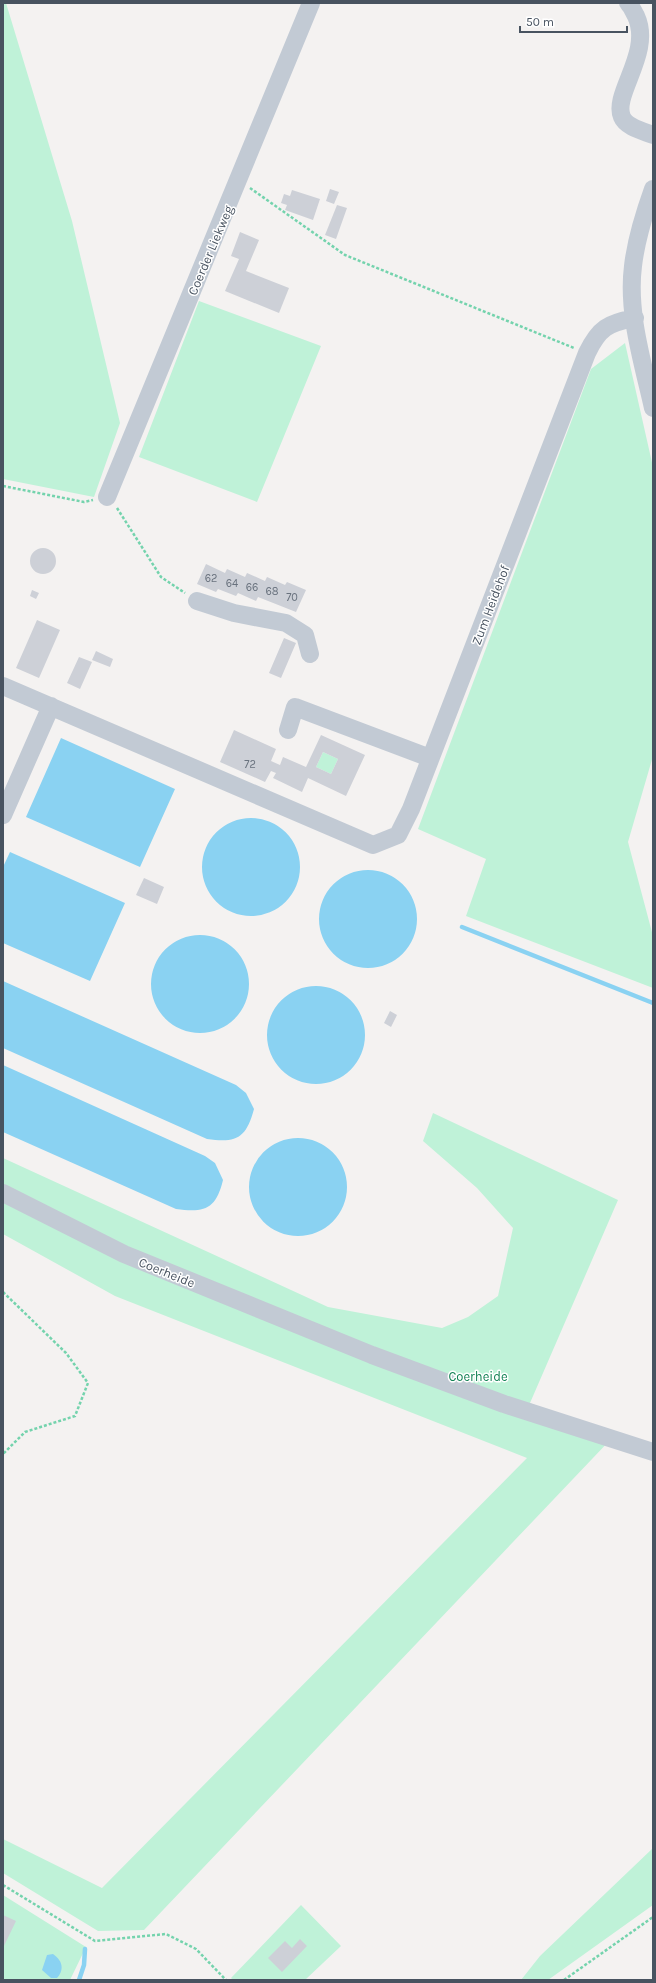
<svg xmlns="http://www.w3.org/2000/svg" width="656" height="1983" viewBox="0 0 656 1983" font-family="Karla,sans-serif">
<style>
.green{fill:#bff2d8}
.water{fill:#8ad2f2}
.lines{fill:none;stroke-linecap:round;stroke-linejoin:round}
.stream{stroke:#8ad2f2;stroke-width:4.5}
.building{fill:#cdd0d7;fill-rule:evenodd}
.path{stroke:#74d3ad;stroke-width:2.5;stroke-dasharray:3 2;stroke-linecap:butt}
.minor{stroke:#c2cad4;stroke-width:18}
.labels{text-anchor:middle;stroke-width:3;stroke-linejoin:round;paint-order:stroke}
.number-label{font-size:11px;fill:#69727e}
.street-label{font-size:13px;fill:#485360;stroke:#fff}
.park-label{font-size:13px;fill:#128254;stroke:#fff}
</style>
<rect width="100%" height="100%" fill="#f4f2f1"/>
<path class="green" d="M3,3h3l66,218 48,202 -26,74 -91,-18z
M199,301l122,45 -64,156 -118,-45z
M625,343l28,124v289l-25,86 25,94v52l-187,-72 20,-57 -68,-30 173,-460z
M323,752l15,7 -7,15 -15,-7z
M433,1113l185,87 -88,203 82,35 -468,492 -46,1 -95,-58v-34l99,49 425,-430 -412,-162 -112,-62v-76l325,149 114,21 26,-11 30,-21 15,-68 -36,-40 -54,-47z
M653,1848v57l-105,75h-27l19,-24z
M3,1895l83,52 -16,33h-67z
M301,1905l40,41 -36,34h-72l-2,-2z"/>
<path class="water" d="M61,738l114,51 -35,78 -114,-50z
M202 867a49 49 0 1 1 98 0a49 49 0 1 1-98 0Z
M10,852l115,51 -35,78 -87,-38v-76z
M319 919a49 49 0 1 1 98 0a49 49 0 1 1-98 0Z
M151 984a49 49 0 1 1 98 0a49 49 0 1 1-98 0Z
M3,981l233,104 10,8 8,16c-8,30 -18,34 -47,30l-204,-91z
M267 1035a49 49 0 1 1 98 0a49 49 0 1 1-98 0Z
M3,1065l202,91 10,7 8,17c-7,29 -18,33 -47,29l-173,-77z
M249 1187a49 49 0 1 1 98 0a49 49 0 1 1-98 0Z
M53,1954c9,6 12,15 4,24h-6l-9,-8 5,-15z"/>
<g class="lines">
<path class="stream" d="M462,927l191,76
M79,1980l5,-15 1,-16"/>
</g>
<path class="building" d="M330,189l9,3 -5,12 -8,-3z
M292,190l28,9 -7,21 -28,-10 2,-5 -6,-2 3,-9 6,2z
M337,205l10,3 -11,31 -11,-4z
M240,232l19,8 -13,31 43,17 -10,25 -54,-22 14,-32 -8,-3z
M30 561a13 13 0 1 1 26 0a13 13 0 1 1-26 0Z
M206,564l19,9 2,-4 18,8 2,-4 18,8 2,-4 18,8 2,-3 19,8 -10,22 -38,-15 -2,4 -18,-8 -2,3 -18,-7 -2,3 -19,-8z
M32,590l7,3 -3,6 -6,-3z
M37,620l23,10 -21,48 -23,-10z
M284,638l12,5 -15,35 -12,-5z
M96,651l17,8 -3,8 -18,-7z
M79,657l13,5 -12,27 -13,-6z
M234,730l42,19 -5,12 9,4 3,-8 23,10 15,-32 44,20 -19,41 -38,-18 -6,14 -29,-14 3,-5 -5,-2 -6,11 -45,-20zM323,752l15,7 -7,15 -15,-7z
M144,878l20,9 -7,17 -21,-9z
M390,1011l7,4 -6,12 -7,-4z
M3,1915l13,6 -13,27z
M300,1939l7,7 -25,26 -14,-14 17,-17 7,7z"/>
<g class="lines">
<path class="path" d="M250,188l95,67 229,93
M3,486l81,16 9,-2
M117,508l44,69 24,16
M3,1292l63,61 22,30 -13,33 -50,16 -22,22
M3,1885l92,56 71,-7 30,15 30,31
M564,1980l89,-63"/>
<path class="minor" d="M628,3c4,4 5,8 8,13 17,37 -24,78 -14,101 4,10 21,14 31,18
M653,189c-9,25 -17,51 -20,77 -6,47 10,97 20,142
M107,497l204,-494
M197,601l37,12 52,10 19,12 5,19
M3,686l370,159 25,-10 13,-26 176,-456c12,-25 21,-30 48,-35
M288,730l7,-23 135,51
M3,815l48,-109
M3,1193l121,61 248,101 132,49 149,48"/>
</g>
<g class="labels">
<g class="number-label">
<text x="211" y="582">62</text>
<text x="232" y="587">64</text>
<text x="252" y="591">66</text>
<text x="272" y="595">68</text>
<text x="292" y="601">70</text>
<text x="250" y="768">72</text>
</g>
<g class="street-label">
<text transform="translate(210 250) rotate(-67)" y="5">Coerder Liekweg</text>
<text transform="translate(490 605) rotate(-69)" y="5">Zum Heidehof</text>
<text transform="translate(167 1272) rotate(22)" y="5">Coerheide</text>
</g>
<g class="park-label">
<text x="478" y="1381">Coerheide</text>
</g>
</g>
<rect width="656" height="1983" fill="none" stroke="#485360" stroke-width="8"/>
<path d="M520 26v6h107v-6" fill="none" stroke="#485360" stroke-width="2"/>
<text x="526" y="26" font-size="12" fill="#485360" stroke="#ffffff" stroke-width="3" paint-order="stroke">50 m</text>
</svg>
